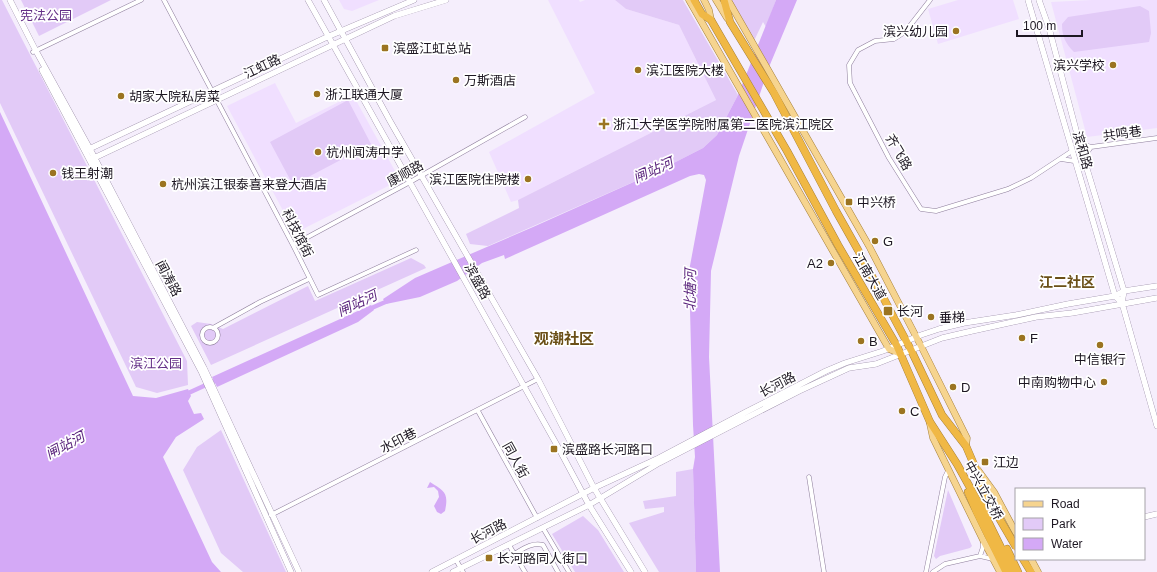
<svg xmlns="http://www.w3.org/2000/svg" width="1157" height="572" viewBox="0 0 1157 572" font-family="Arial,'Noto Sans SC',sans-serif">
<style>
.built{fill:#f0dfff}
.green{fill:#e2caf7}
.water{fill:#d4a9f6}
.lines{fill:none;stroke-linecap:round;stroke-linejoin:round}
.canal{stroke:#d4a9f6;stroke-width:4.5}
.street-casing{stroke:#8e7e9c;stroke-width:5}
.secondary-casing{stroke:#8e7e9c;stroke-width:6}
.primary-casing{stroke:#a68039;stroke-width:7}
.highway-casing{stroke:#a68039;stroke-width:8}
.street{stroke:#fff;stroke-width:4}
.secondary{stroke:#fff;stroke-width:5.5}
.primary{stroke:#f6d48f;stroke-width:6}
.highway{stroke:#f0b845;stroke-width:7}
.highway-bridge-casing{stroke:#a68039;stroke-width:8;stroke-linecap:butt}
.highway-bridge{stroke:#f0b845;stroke-width:7}
.poi-dot{fill:#9b7421;stroke:#fff;stroke-width:1.5}
.labels{text-anchor:middle;stroke-width:3.5;stroke-linejoin:round;paint-order:stroke}
.park-label{font-size:13px;fill:#642f87;stroke:#fff}
.poi-label{font-size:13px;fill:#1d1722;stroke:#fff;text-anchor:start}
.street-label{font-size:13px;fill:#1d1722;stroke:#fff}
.water-label{font-size:14px;font-style:italic;fill:#5c267e;stroke:#fff}
.neighbourhood-label{font-size:14px;font-weight:bold;fill:#6b5017;stroke:#fff}
.quarter-label{font-size:15px;font-weight:bold;fill:#6b5017;stroke:#fff}
</style>
<rect width="100%" height="100%" fill="#f5eefc"/>
<path class="built" d="M339,0h40l-27,11 -8,-2z
M548,0h31l1,2 5,-2h30l11,9 53,16 37,75 -198,100 -7,2 -22,-50 106,-59z
M958,0h55l6,19 -81,25 -10,-35z
M1092,0h65v128l-70,9 -36,-135z
M275,83l21,40 57,-28 47,85 -105,53 -68,-127z"/>
<path class="green" d="M0,0h2l185,361 1,24 -31,8 -21,-6 -136,-284z
M21,0h90l-72,36z
M615,0h68l55,95 -21,40 -14,13 -47,24 -168,74 -18,-2 -4,-10 53,-26 -1,-8 198,-100 -37,-75 -53,-16z
M728,0h48l-10,27 -3,-5 -10,21z
M1140,6l9,5 2,22 -2,9 -75,10c-9,-9 -12,-16 -12,-28l6,-7z
M348,100l23,44 -78,41 -23,-43z
M411,258l13,7 2,3 -215,97 -20,-39 6,-4 14,2 12,5 85,-43 7,15z
M221,430l65,142h-43l-22,-19 -38,-83 14,-23z
M693,469l3,103h-37l-30,-49 35,-11v-5l-19,2 -2,-8 33,-5v-24z
M948,490l24,56 -2,2 -30,8 -4,3 -2,-3z
M583,516l15,14 26,42h-49l-23,-38z"/>
<path class="water" d="M776,0h21l-28,67 -30,89 -28,115 -2,86 11,215h-24l-3,-103 2,-12 -2,-32 -4,-154 17,-91 -2,-5 -5,-1 -9,2 -185,83 -1,-4 -22,8 -25,18 -37,16 -34,7 -3,-5 32,-21 118,-51 123,-55 47,-24 14,-13 21,-40z
M0,112l133,284 23,2 32,-9 3,7 -3,5 6,13 7,-1 3,6 -28,18 -13,20 49,105 9,10h-221z
M371,305l3,5 -16,12 -141,65 -5,-10z
M430,482c14,9 19,10 15,29l-4,3 -4,-2 -3,-6 5,-9 -1,-6 -4,-4 -7,1z"/>
<g class="lines">
<path class="canal" d="M367,310l23,-10
M184,395l35,-16"/>
<defs>
<path id="street" d="M164,0l129,245 25,50 98,-45
M930,0l-25,32 -11,7 -19,2 -17,9 -9,15 1,18 39,75 32,51 15,2 72,-22 23,-11 41,-27
M33,52l108,-52
M1080,143l11,4 66,-9
M1084,157l7,-10
M1061,159l13,2
M293,245l117,-63 115,-65
M202 335a8 8 0 1 1 16 0a8 8 0 1 1-16 0Z
M213,328l47,-26 49,-23
M478,411l59,107
M809,477l15,95
M271,515l267,-136
M543,528l26,44
M509,545l16,27
M514,554c9,-5 18,-12 29,-9l15,27
M980,556l3,-9v-4
M456,560l7,12
M926,572l19,-95 3,-6
M933,572l12,-8 35,-8 13,3"/>
<path id="secondary" d="M10,0l26,51 54,98 114,219 95,204
M308,0l250,447 31,58 42,67
M324,0l66,121 148,258 56,109 51,84
M1028,0l87,296 7,7
M1039,0l10,28 32,121 43,142 -2,12 35,123
M42,70l159,301 90,201
M87,150l240,-113 87,-37
M92,159l302,-143 52,-16
M1144,517l13,-3
M432,572l162,-84 65,-30 87,-46 80,-41 19,-8 38,-12 38,-16 18,-6 25,-6 52,-8 52,-11 47,-8 9,-5 33,-5
M453,572l136,-67 70,-42 140,-72 50,-23 27,-4 66,-26 30,-7 64,-14 36,-4 85,-15"/>
<path id="primary" d="M689,0l200,349 12,5
M704,0l5,10 2,10
M716,0l11,18
M728,0l141,246 52,100 46,92 -1,8
M930,424l3,14 50,102 17,32
M978,470l16,22 22,41
M1031,559l7,13"/>
<path id="highway" d="M694,0l8,14 9,6 76,131 51,94 59,101 33,76 27,42 26,47 30,61
M724,0l6,22 44,71 62,118 22,39 53,100 31,65 24,31 15,35 6,27 3,7
M968,492l9,21 29,59
M1007,549l11,23
M1023,559l8,13"/>
</defs>
<use href="#street" class="street-casing"/>
<use href="#secondary" class="secondary-casing"/>
<use href="#primary" class="primary-casing"/>
<use href="#highway" class="highway-casing"/>
<use href="#street" class="street"/>
<use href="#secondary" class="secondary"/>
<use href="#primary" class="primary"/>
<use href="#highway" class="highway"/>
<defs>
<path id="highway-bridge" d="M992,506l24,41"/>
</defs>
<use href="#highway-bridge" class="highway-bridge-casing"/>
<use href="#highway-bridge" class="highway-bridge"/>
</g>
<g class="poi-dot">
<circle cx="956" cy="31" r="4"/>
<rect x="381" y="44" width="8" height="8" rx="2"/>
<circle cx="1113" cy="65" r="4"/>
<circle cx="638" cy="70" r="4"/>
<circle cx="456" cy="80" r="4"/>
<circle cx="317" cy="94" r="4"/>
<circle cx="121" cy="96" r="4"/>
<path d="M602 118h4v4h4v4h-4v4h-4v-4h-4v-4h4z"/>
<circle cx="318" cy="152" r="4"/>
<circle cx="53" cy="173" r="4"/>
<circle cx="528" cy="179" r="4"/>
<circle cx="163" cy="184" r="4"/>
<rect x="845" y="198" width="8" height="8" rx="2"/>
<circle cx="875" cy="241" r="4"/>
<circle cx="831" cy="263" r="4"/>
<rect x="883" y="306" width="10" height="10" rx="2"/>
<circle cx="931" cy="317" r="4"/>
<circle cx="1022" cy="338" r="4"/>
<circle cx="861" cy="341" r="4"/>
<circle cx="1100" cy="345" r="4"/>
<circle cx="1104" cy="382" r="4"/>
<circle cx="953" cy="387" r="4"/>
<circle cx="902" cy="411" r="4"/>
<rect x="550" y="445" width="8" height="8" rx="2"/>
<rect x="981" y="458" width="8" height="8" rx="2"/>
<rect x="485" y="554" width="8" height="8" rx="2"/>
</g>
<g class="labels">
<g class="park-label">
<text x="46" y="20">宪法公园</text>
<text x="156" y="368">滨江公园</text>
</g>
<g class="poi-label">
<text x="948" y="36" text-anchor="end">滨兴幼儿园</text>
<text x="393" y="53">滨盛江虹总站</text>
<text x="1105" y="70" text-anchor="end">滨兴学校</text>
<text x="646" y="75">滨江医院大楼</text>
<text x="464" y="85">万斯酒店</text>
<text x="325" y="99">浙江联通大厦</text>
<text x="129" y="101">胡家大院私房菜</text>
<text x="613" y="129">浙江大学医学院附属第二医院滨江院区</text>
<text x="326" y="157">杭州闻涛中学</text>
<text x="61" y="178">钱王射潮</text>
<text x="520" y="184" text-anchor="end">滨江医院住院楼</text>
<text x="171" y="189">杭州滨江银泰喜来登大酒店</text>
<text x="857" y="207">中兴桥</text>
<text x="883" y="246">G</text>
<text x="823" y="268" text-anchor="end">A2</text>
<text x="897" y="316">长河</text>
<text x="939" y="322">垂梯</text>
<text x="1030" y="343">F</text>
<text x="869" y="346">B</text>
<text x="1100" y="364" text-anchor="middle">中信银行</text>
<text x="1096" y="387" text-anchor="end">中南购物中心</text>
<text x="961" y="392">D</text>
<text x="910" y="416">C</text>
<text x="562" y="454">滨盛路长河路口</text>
<text x="993" y="467">江边</text>
<text x="497" y="563">长河路同人街口</text>
</g>
<g class="street-label">
<text transform="translate(262 66) rotate(-25)" y="5">江虹路</text>
<text transform="translate(1122 133) rotate(-8)" y="5">共鸣巷</text>
<text transform="translate(1083 150) rotate(74)" y="5">滨和路</text>
<text transform="translate(899 152) rotate(60)" y="5">齐飞路</text>
<text transform="translate(405 173) rotate(-29)" y="5">康顺路</text>
<text transform="translate(298 233) rotate(63)" y="5">科技馆街</text>
<text transform="translate(870 276) rotate(60)" y="5">江南大道</text>
<text transform="translate(169 278) rotate(62)" y="5">闻涛路</text>
<text transform="translate(478 281) rotate(61)" y="5">滨盛路</text>
<text transform="translate(777 384) rotate(-27)" y="5">长河路</text>
<text transform="translate(398 440) rotate(-27)" y="5">水印巷</text>
<text transform="translate(516 460) rotate(61)" y="5">同人街</text>
<text transform="translate(984 490) rotate(61)" y="5">中兴立交桥</text>
<text transform="translate(488 531) rotate(-27)" y="5">长河路</text>
</g>
<g class="water-label">
<text transform="translate(653 170) rotate(-24)" y="5">闸站河</text>
<text transform="translate(690 290) rotate(-89)" y="5">北塘河</text>
<text transform="translate(357 303) rotate(-25)" y="5">闸站河</text>
<text transform="translate(65 445) rotate(-28)" y="5">闸站河</text>
</g>
<g class="neighbourhood-label">
<text x="1067" y="287">江二社区</text>
</g>
<g class="quarter-label">
<text x="564" y="344">观潮社区</text>
</g>
</g>
<rect x="1015" y="488" width="130" height="72" fill="#ffffff" stroke="#a5a2a7"/>
<rect x="1023" y="501" width="20" height="6" fill="#f6d48f" stroke="#a5a2a7"/>
<text x="1051" y="508" font-size="12" fill="#1d1722">Road</text>
<rect x="1023" y="518" width="20" height="12" fill="#e2caf7" stroke="#a5a2a7"/>
<text x="1051" y="528" font-size="12" fill="#1d1722">Park</text>
<rect x="1023" y="538" width="20" height="12" fill="#d4a9f6" stroke="#a5a2a7"/>
<text x="1051" y="548" font-size="12" fill="#1d1722">Water</text>
<path d="M1017 30v6h65v-6" fill="none" stroke="#1d1722" stroke-width="2"/>
<text x="1023" y="30" font-size="12" fill="#1d1722" stroke="#ffffff" stroke-width="3" paint-order="stroke">100 m</text>
</svg>
